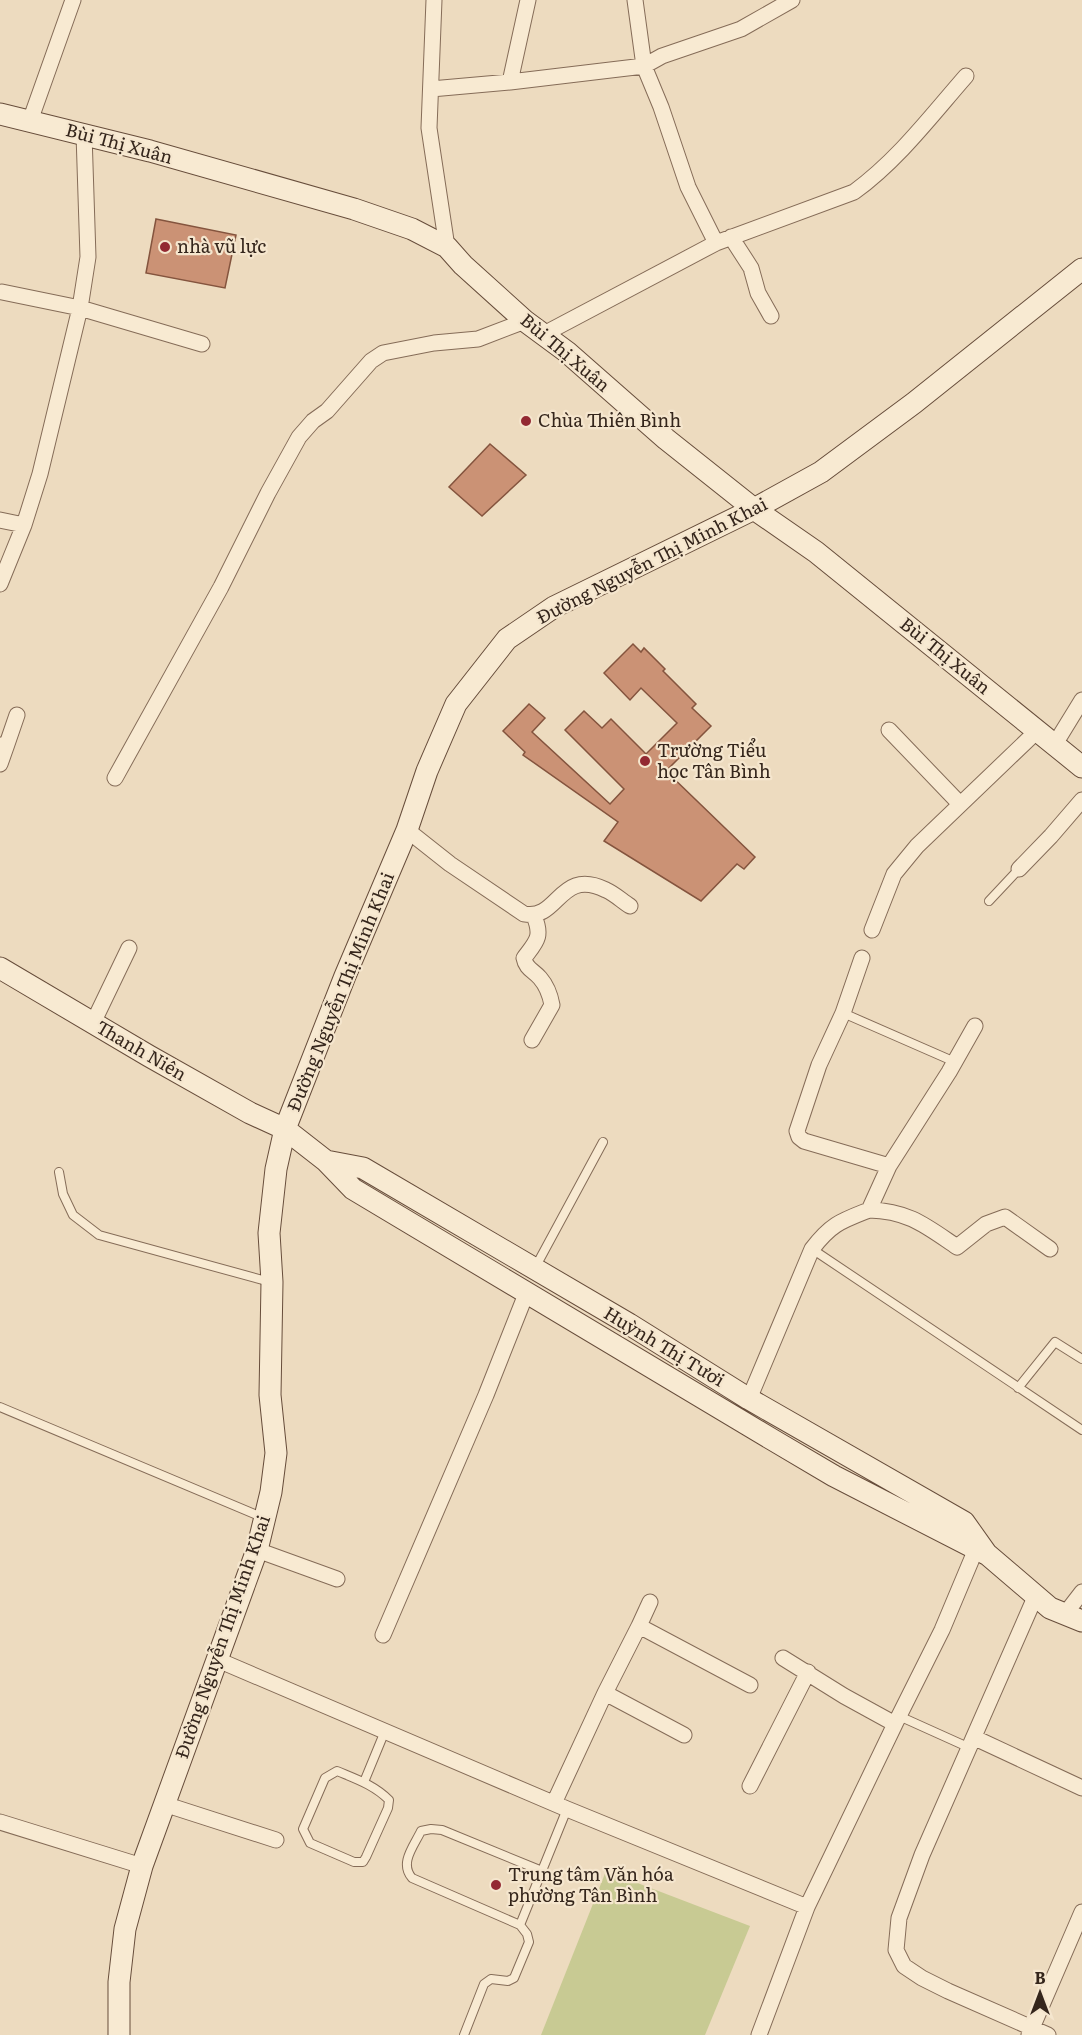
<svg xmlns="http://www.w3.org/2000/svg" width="1082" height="2035" viewBox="0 0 1082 2035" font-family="Literata,serif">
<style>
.green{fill:#c8ca93}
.building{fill:#cb9275;stroke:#84543e;stroke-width:1.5}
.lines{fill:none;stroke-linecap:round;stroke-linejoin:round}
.lane-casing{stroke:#856c58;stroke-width:10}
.street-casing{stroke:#856c58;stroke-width:17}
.secondary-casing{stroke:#674d3b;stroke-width:23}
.lane{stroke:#f8ead2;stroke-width:8}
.street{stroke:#f8ead2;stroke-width:15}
.secondary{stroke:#f8ead2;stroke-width:21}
.poi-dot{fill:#932932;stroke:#f5e6ce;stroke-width:2}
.labels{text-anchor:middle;stroke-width:4.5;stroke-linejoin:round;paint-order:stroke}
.street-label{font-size:18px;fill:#35261c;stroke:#f5e6ce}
.poi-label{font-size:18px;fill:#35261c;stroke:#f5e6ce;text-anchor:start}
</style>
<rect width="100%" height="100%" fill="#eddbbf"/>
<path class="green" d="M606,1871l144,55 -45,109h-164z"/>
<path class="building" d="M156,219l80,16 -11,53 -79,-15z
M490,444l36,31 -44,41 -33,-29z
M633,644l8,8 3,-4 21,21 -2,2 33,33 -4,4 19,18 -45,45 89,86 -11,12 -7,-5 -36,37 -97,-60 14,-19 -95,-67 2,-3 -22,-21 26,-27 16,14 -13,14 78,72 14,-15 -59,-59 19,-19 18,17 9,-9 35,35 31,-31 -36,-35 -11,12 -26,-27z"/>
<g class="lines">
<defs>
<path id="lane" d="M989,901l30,-32
M843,1013l112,49
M59,1172l4,22 10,21 26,20 171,47
M812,1249l270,181
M536,1266l67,-124
M1018,1388l37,-46 27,17
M0,1407l264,111
M899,1716l71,32
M337,1771c19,8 37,14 52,29l-1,8 -22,49 -3,5h-9l-44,-19 -7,-14 22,-51z
M364,1782l21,-51
M520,1925l-108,-47c-13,-15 2,-32 9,-47l10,-2 11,1 100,41
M464,2035l20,-51 7,-5 17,2 6,-3 15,-36 -2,-8 -7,-9 47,-116"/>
<path id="street" d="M434,0l-5,128 18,119
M635,0l9,66 17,41 27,80 28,56
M510,82l18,-82
M431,89l79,-7 134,-16 18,-10 79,-27 51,-29
M30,121l43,-121
M731,237l20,31 7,25 13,23
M2,292l78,16 122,36
M544,334l172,-91 138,-51c44,-32 77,-76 112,-116
M0,520l24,5
M0,584l24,-59 16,-51 40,-166 8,-51 -4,-123
M889,730l71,74
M1055,744l27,-44
M0,745l6,2 11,-32
M0,764l6,-17
M115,778l106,-191 47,-94 31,-56 14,-16 14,-10 44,-50 12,-8 51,-10 44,-4 47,-18
M407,830l43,34 74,50c35,7 35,-47 82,-24 9,4 16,11 24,16
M1019,869l32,-33 31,-36
M872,930l22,-56 23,-28 120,-115
M93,1023l36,-75
M532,1040l20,-35c-2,-11 -5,-19 -12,-27 -7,-8 -14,-9 -16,-20 12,-16 19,-21 10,-42
M889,1166l60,-94 26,-46
M869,1210c40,1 57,16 88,37l29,-23 19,-7 45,32
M749,1399l63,-150c19,-25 29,-28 57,-39l20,-44 -85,-25 -5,-4 -2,-6 22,-66 24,-52 19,-55
M257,1550l80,29
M1036,1595l-114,260 -23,63 -3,32 8,16 18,12 26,13 100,44
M1065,1614l17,-22
M639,1626l11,-24
M383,1635l103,-240 40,-101
M783,1658l61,38 51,28 47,-94 34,-81
M218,1660l349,149 240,98
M605,1693l79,42
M975,1738l107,50
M750,1786l58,-114
M554,1803l51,-110 34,-67 111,59
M164,1804l112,36
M0,1822l142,44
M759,2035l48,-128 88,-183
M1029,2035l53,-123"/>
<path id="secondary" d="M0,114l150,37 204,58 58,20 35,18 16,18 62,56 42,31 99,87 88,70 62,43 266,215
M0,968l149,88 101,57 35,16 41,32 27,28 420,251 61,36 154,79 62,53 32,13
M326,1161l37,7 266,156 120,75 215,123 22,31
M119,2035v-53l6,-53 17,-63 115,-316 14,-58 5,-39 -6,-58 2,-113 -3,-49 7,-64 9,-40 60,-153 62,-146 20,-59 29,-67 51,-65 47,-32 200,-98 67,-37 93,-69 168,-134"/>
</defs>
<use href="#lane" class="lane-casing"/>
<use href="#street" class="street-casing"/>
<use href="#secondary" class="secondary-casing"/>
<use href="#lane" class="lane"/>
<use href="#street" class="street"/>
<use href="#secondary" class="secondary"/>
</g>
<g class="poi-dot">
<circle cx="165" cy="247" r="6"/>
<circle cx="526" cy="421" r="6"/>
<circle cx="645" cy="761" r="6"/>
<circle cx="496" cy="1885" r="6"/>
</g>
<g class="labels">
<g class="street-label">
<text transform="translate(119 144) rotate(15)" y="6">Bùi Thị Xuân</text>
<text transform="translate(565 353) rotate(40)" y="6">Bùi Thị Xuân</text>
<text transform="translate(652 561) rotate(-27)" y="6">Đường Nguyễn Thị Minh Khai</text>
<text transform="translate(945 656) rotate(39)" y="6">Bùi Thị Xuân</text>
<text transform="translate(341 992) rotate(-68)" y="6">Đường Nguyễn Thị Minh Khai</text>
<text transform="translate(141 1051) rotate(30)" y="6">Thanh Niên</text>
<text transform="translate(664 1347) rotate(31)" y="6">Huỳnh Thị Tươi</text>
<text transform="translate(223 1637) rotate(-71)" y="6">Đường Nguyễn Thị Minh Khai</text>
</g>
<g class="poi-label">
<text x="177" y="253">nhà vũ lực</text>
<text x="538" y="427">Chùa Thiên Bình</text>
<text x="657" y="757">Trường Tiểu<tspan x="657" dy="21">học Tân Bình</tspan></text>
<text x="508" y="1881">Trung tâm Văn hóa<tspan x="508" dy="21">phường Tân Bình</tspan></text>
</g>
</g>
<g transform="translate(1040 1993)" stroke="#f5e6ce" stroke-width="4.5" paint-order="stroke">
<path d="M0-4.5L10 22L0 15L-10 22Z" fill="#35261c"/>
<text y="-9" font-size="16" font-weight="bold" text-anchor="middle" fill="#35261c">B</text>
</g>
</svg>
